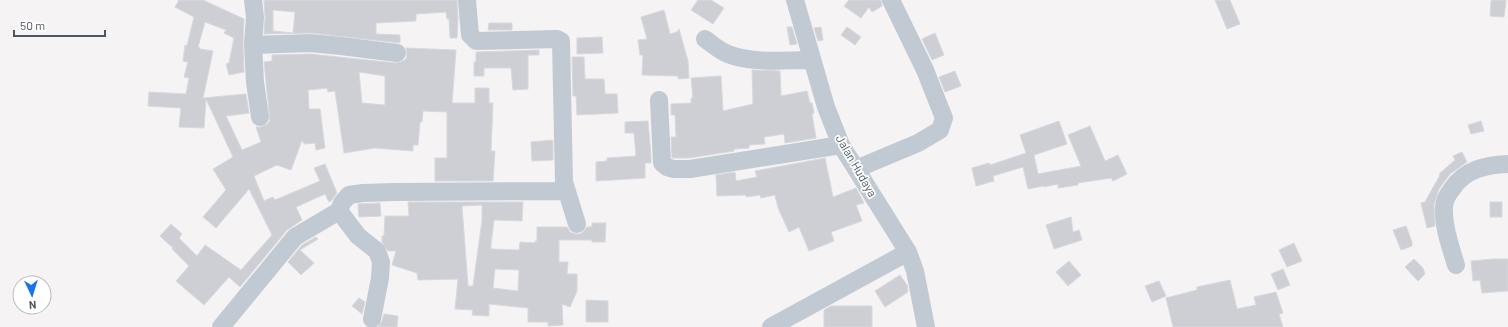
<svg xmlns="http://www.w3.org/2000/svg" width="1508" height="327" viewBox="0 0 1508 327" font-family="Barlow,sans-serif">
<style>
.building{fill:#cdcfd5;stroke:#d7d9de;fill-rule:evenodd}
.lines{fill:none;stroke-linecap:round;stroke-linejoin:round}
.minor{stroke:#c1cad2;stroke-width:18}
.labels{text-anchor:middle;stroke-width:3.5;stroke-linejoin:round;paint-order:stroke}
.street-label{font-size:12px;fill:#4a5661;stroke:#fff}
</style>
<rect width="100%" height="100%" fill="#f5f3f3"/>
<path class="building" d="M179,0h24l41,19 -1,26 1,27 -15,3 -3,-11 3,-1 5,-25 -10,-5 2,-3 -21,-8 -7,25 2,1v1l13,2 -10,47 43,-4 3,19 -23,3 16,34 19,-8 -5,-15h5l5,-2 4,-4 -6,-59 8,-1v-6l38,-1 86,9 5,-1 5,-3 1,-5 -1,-6 50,2 -4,53h23v-15h14v15h4l-2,48h4l-2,30h-58v-23h12v-46l-24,-1 -1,11h-2l-2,23h-5v6l-38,-3 -31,5 -9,-62 -7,1 -1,-4 -19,2 1,19h11l5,39 -9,2 -1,-7 -11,1 -2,-4 -11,30 -14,-5 -23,11 10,25 9,-4 2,3 45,-19 -6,-13 11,-4 12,29 -6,8 -2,1 -4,-8 -29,13 6,13 -15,10 -47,57 -11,-10 -25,28 -28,-24 13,-15 -17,-17 1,-1 -13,-12 11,-12 11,10 -3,4 18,18 8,-11 36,25 31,-35 -23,-46 -33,39 -13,-11 23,-27 -13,-21 20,-12 -27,-58 -2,29 -25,-1 2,-19 -33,-2 1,-14 37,2 3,-16 -5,-1 4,-15 -5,-1 2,-16 2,1 7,-29 -19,-10zM359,72l26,4v29l-23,-2z
M264,0h193l1,18 -1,20h-7l-1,-19h-2l-1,-7 -30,2v7l-40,2v11l24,1v8l-89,-10 -47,1 1,-16zM273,10l22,2 -2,21 -20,-2z
M698,0h13l13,8 -11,16 -22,-14z
M849,0h32l1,6 -10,6 -3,-5 -8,11 -17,-12z
M1215,0h15l10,24 -13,5z
M1491,0h15l-2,17 -14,-1z
M664,10l6,24 7,-2 2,-3 9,32 1,17 -11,1v-3l-36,-1 1,-20h-3l-2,-15 9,-1 -6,-22z
M489,23h23v7h-24z
M787,27h5l5,17 -7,1z
M821,27l2,13 -5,1 -4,-13z
M847,27l14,10 -6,8 -14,-10z
M935,33l9,22 -12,5 -10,-21z
M602,37l1,16 -26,1v-16z
M539,50v5h-11v34l-15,1 -2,-22h-27v8h-10v-14h2v-10z
M572,57h12l1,22h19l1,15h12l1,19 -41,2 -1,-19h-3z
M752,70l28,1 1,25 26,-5 3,12h2l2,10 -2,1 4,24 -31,5 -1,-9 -20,3 1,7 -16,1v3l-15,1v2l-45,7h-17l-1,-21h5l-1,-22h-4v-11l20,-1v-5h2l-2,-20 30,-2 2,35 30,-7z
M955,71l6,15 -16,6 -6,-15z
M648,121l3,35v7h-6v15l-49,3v-19l11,-1v-3l29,-2 -2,-23h-9v-11z
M1059,121l8,23 -33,11 4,19 43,-8 -13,-31 22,-9 15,35 13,-6 9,19 -14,7 -2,-3 -33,5v2l-20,3v-4l-14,3 -1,-1 -15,3 -5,-22 -30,9 1,5 -18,5 -4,-18 17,-5 1,2 36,-12 -6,-18z
M1481,121l3,10 -13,3 -3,-9z
M553,140v20l-21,1 -1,-19z
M1462,152l5,10 -17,12 -11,15 -5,15 1,22 -8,2 -6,-25 4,-1 15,-27 -1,-1 16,-14 -2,-4z
M825,158l8,39 23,-9 8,15 -8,2 6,16 -31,11 3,9 -25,10 -10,-24 -10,5 -11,-24 -3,-13 -14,3 -1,-3 -14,2v-2l-29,1 -1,-21 19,-3 1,9 21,-4 -2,-6z
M408,202h115l-1,19 -28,-1 -3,24v5l28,1 1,-8 15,1v-2h2v-14h30l3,5 5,2h5l4,-3 3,-4h5v-4h14l-1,19h-13v-2h-33v22h9l-1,12h10v17l-7,16 -8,-3 1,21 -15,1v-4h-20v-14l-39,-4v12l-17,-1 1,-5 -18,-1 3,-30 -40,1 -1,-7 -25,-8 4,-14h-8l-6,-9v-6h2l1,-20h24zM482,205v15l-9,66h-5l-6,-80zM495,269l24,1 -1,21 -25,-3z
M1490,202h12v15h-12z
M380,203l1,13 -22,1 -1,-13z
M1071,217l2,15 6,-2 3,10 -28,9 -8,-24z
M1406,226l6,16v4l-11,4 -8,-20z
M316,237l2,2 -18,11 14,13 -13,12 -13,-13 14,-17z
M1294,243l8,18 -15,6 -8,-17z
M1414,259l9,9 2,6 -7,7 -13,-14z
M1493,259h15v32l-26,2 -2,-13 -7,1 -2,-20z
M1069,261l12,14 -13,11 -12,-14z
M1283,269l7,16 -12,5 -7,-16z
M900,275l7,10 1,7 -23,15 -10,-16z
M1230,280l7,29 19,-4 -2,-8 22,-5 7,21 -4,1 4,13h-110l-7,-29 31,-8v-3z
M1159,281l7,15 -14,6 -7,-16z
M359,298l6,4 -3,12 -10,-8z
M586,300l22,1v21h-22z
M831,306h41v21h-48v-17z
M384,314l14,2 -1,11h-19l4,-6z"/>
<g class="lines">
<path class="minor" d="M253,0l2,17 -2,28 2,37 5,35
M467,0l3,35 6,6 81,-2 4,2 3,141 13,42
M795,0l31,107 15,38 67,107 7,19 11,56
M705,39c7,5 15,12 23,15 25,10 58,6 84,6
M253,45l57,-2 31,3 56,7
M659,100l3,63 5,4 6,2h17l151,-24
M856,169l62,-26 22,-13 4,-12 -2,-5 -17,-43 -34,-70
M339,211l19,25 19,15 4,11 -1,16 -8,41
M1456,265c-5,-17 -12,-35 -12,-53 -1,-9 3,-17 8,-23 13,-20 34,-24 56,-25
M221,327l74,-90 44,-26 3,-8 7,-8 14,-2 31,-1 172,-1
M771,327l137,-75"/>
</g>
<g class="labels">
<g class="street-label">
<text transform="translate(856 166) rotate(60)" y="4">Jalan Hudaya</text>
</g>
</g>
<g transform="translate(32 295) rotate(176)"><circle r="19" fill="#ffffff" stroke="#b7bbc0"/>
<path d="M0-3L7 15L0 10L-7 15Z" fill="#1a73e8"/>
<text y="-6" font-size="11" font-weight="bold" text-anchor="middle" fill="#4a5661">N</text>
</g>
<path d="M14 30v6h91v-6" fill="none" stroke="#4a5661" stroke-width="2"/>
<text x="20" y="30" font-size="12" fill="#4a5661" stroke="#ffffff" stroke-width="3" paint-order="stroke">50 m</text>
</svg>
